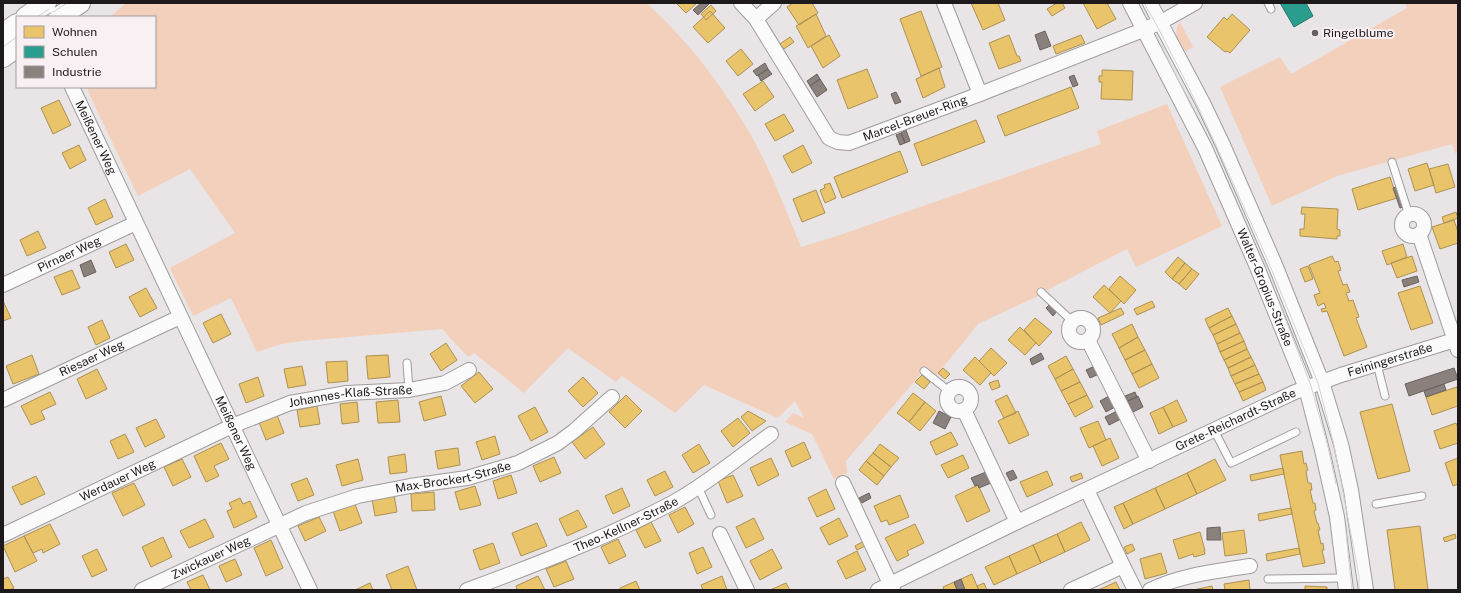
<svg xmlns="http://www.w3.org/2000/svg" width="1461" height="593" viewBox="0 0 1461 593" font-family="'Public Sans',sans-serif">
<style>
.green{fill:#f3d0bb}
.homes{fill:#e9c46a;stroke:#ac9153}
.schools{fill:#2a9d8f;stroke:#26766c}
.industry{fill:#8a817c;stroke:#6a625f}
.lines{fill:none;stroke-linecap:round;stroke-linejoin:round}
.service-casing{stroke:#9f9c9d;stroke-width:9}
.minor-casing{stroke:#9f9c9d;stroke-width:16}
.secondary-casing{stroke:#9f9c9d;stroke-width:22}
.service{stroke:#fcfbfb;stroke-width:7}
.minor{stroke:#fcfbfb;stroke-width:14}
.secondary{stroke:#fcfbfb;stroke-width:20}
.tram{stroke:#d3d1d2;stroke-width:1}
.poi-dot{fill:#656163;stroke:#f9f0f3;stroke-width:1.5}
.labels{text-anchor:middle;stroke-width:4;stroke-linejoin:round;paint-order:stroke}
.poi-label{font-size:12px;fill:#1e1a1c;stroke:#f9f0f3;text-anchor:start}
.street-label{font-size:12px;fill:#1e1a1c;stroke:#f9f0f3}
</style>
<rect width="100%" height="100%" fill="#e9e4e6"/>
<path class="green" d="M126,3h520c45,39 92,103 118,157 14,29 25,58 37,87l36,-11 264,-92 -4,-13 70,-27 55,122 -86,41 -9,-18 -82,42 -5,4 -62,29 -42,52 -10,-8 -80,93 1,12 -13,6 -22,-45 -27,-12 8,-9 11,5 -9,-17 -17,17 -74,-33 -29,28 -53,-37 -6,6 -48,-34 -44,45 -50,-40 -6,4 -26,-28 -140,12 -21,3 -24,8 -26,-54 -38,18 -23,-48 65,-35 -45,-64 -52,27 -47,-98 -4,-11h68v-70h-45z
M1405,3h53v149l-3,1 -3,-9 -115,32 -65,30 -52,-119 60,-30 11,17 116,-66z
M1180,22l13,25 -9,5c-5,-10 -12,-20 -4,-30z"/>
<path class="homes" d="M676,3h21l-11,10z
M793,3h19l6,10 -19,12 -12,-18z
M971,3h27l7,17 -22,10z
M1057,3h5l3,5 -13,8 -5,-7z
M1083,3h24l9,16 -19,10z
M711,5l5,6 -10,9 -5,-6z
M710,11l15,17 -17,15 -15,-16z
M921,11l21,56 -21,9 -21,-57z
M816,14l10,22 -18,12 -12,-22z
M1232,14l18,16 -20,23 -3,-2 -2,1 -18,-15 17,-20 3,3z
M829,35l11,21 -17,12 -12,-22z
M1009,35l8,21h2l2,5 -22,8 -10,-26z
M1081,35l4,8 -29,11 -3,-8z
M790,37l4,5 -10,7 -4,-5z
M741,49l12,15 -15,12 -12,-15z
M939,68l6,19 -22,11 -7,-19z
M867,69l11,28 -30,12 -11,-29z
M1102,70l31,1 -1,29 -31,-1 1,-17h-3v-6h3z
M763,81l11,16 -19,14 -12,-17z
M1071,87l8,21 -74,28 -8,-20z
M59,100l12,25 -18,9 -12,-26z
M784,114l10,17 -19,10 -10,-17z
M976,120l9,22 -63,24 -8,-22z
M79,145l7,15 -16,9 -8,-16z
M803,145l9,18 -20,10 -9,-17z
M900,151l8,21 -66,26 -8,-21z
M1427,163l7,22 -19,6 -7,-22z
M1448,164l7,23 -19,6 -7,-24z
M1390,177l7,21 -39,12 -6,-21z
M830,183l6,15 -11,5 -5,-13 5,-2 -1,-3z
M816,190l9,23 -23,9 -9,-23z
M105,199l8,18 -17,8 -8,-17z
M1302,207l36,2 -1,20 3,1v6h-3v3l-37,-3v-7h4l1,-15h-4z
M1456,212l2,6 -14,5 -2,-6z
M1454,220l4,12v11l-18,6 -8,-22z
M38,231l8,17 -19,8 -7,-16z
M126,244l8,16 -18,8 -7,-16z
M1403,244l4,13 -20,8 -5,-14z
M1332,256l3,6 3,-1 3,9 -3,1 5,14 4,-1 3,8 -4,1 3,8 4,-1 6,17 -3,1 11,29 -23,9 -17,-45 -5,1 -1,-3 5,-1 -2,-5 -6,3 -4,-11 6,-2 -11,-28z
M1412,256l5,15 -20,7 -6,-15z
M1178,257l7,6 -13,16 -7,-7z
M1185,263l7,6 -13,15 -7,-5z
M1308,266l5,13 -8,3 -5,-13z
M1192,269l7,5 -13,16 -7,-6z
M72,270l8,18 -18,7 -8,-18z
M1120,276l16,14 -12,14 -15,-15z
M1104,285l17,16 -11,12 -17,-16z
M1420,286l13,37 -22,7 -13,-37z
M146,288l11,20 -17,9 -11,-20z
M3,301l8,17 -8,3z
M1152,301l3,6 -18,8 -3,-6z
M1121,308l3,6 -23,11 -3,-7z
M1228,308l4,8 -23,12 -4,-9z
M221,314l10,20 -18,9 -10,-20z
M1232,316l4,8 -23,11 -4,-7z
M1035,318l17,14 -13,14 -15,-16z
M102,320l8,18 -14,7 -8,-18z
M1132,324l6,13 -19,11 -7,-14z
M1236,324l4,9 -23,11 -4,-9z
M1020,327l16,16 -11,12 -17,-15z
M1240,333l4,8 -24,11 -3,-8z
M1138,337l7,13 -20,10 -6,-12z
M1244,341l3,8 -23,11 -4,-8z
M446,343l11,17 -16,11 -11,-17z
M991,348l16,15 -13,13 -15,-15z
M1247,349l4,8 -23,11 -4,-8z
M1145,350l7,14 -20,10 -7,-14z
M32,355l7,19 -26,10 -7,-18z
M388,355l2,22 -22,2 -2,-23z
M1066,356l7,13 -18,10 -7,-13z
M975,357l16,16 -11,12 -17,-15z
M1251,357l4,8 -24,11 -3,-8z
M347,361l1,20 -20,2 -2,-21z
M1152,364l7,14 -20,10 -7,-14z
M1255,365l4,9 -24,10 -4,-8z
M302,366l4,19 -18,3 -4,-19z
M943,368l7,6 -5,5 -7,-6z
M97,369l10,20 -21,10 -9,-20z
M1073,369l7,13 -19,9 -6,-12z
M479,372l14,17 -18,14 -14,-17z
M1259,374l4,8 -24,10 -4,-8z
M922,375l8,7 -6,7 -9,-7z
M258,377l6,19 -18,7 -7,-19z
M583,377l15,16 -15,14 -15,-16z
M998,380l2,7 -8,3 -3,-7z
M1080,382l7,13 -19,9 -7,-13z
M1263,382l3,8 -23,11 -4,-9z
M1457,387l1,4v15l-26,9 -6,-18z
M50,392l6,12 -15,7 4,8 -14,6 -10,-19z
M913,393l12,9 -16,20 -12,-9z
M626,395l16,16 -17,17 -16,-16z
M1007,395l9,18 -12,5 -9,-17z
M1087,395l6,12 -18,10 -7,-13z
M441,396l5,19 -22,6 -5,-19z
M398,400l2,22 -22,1 -2,-21z
M1177,400l10,21 -14,6 -10,-20z
M357,402l2,20 -17,2 -2,-20z
M925,402l11,9 -16,20 -11,-9z
M1392,404l18,67 -32,8 -18,-67z
M317,406l3,18 -20,3 -3,-17z
M535,407l13,25 -17,9 -13,-25z
M1163,407l10,20 -14,7 -9,-21z
M748,411l18,10 -14,10 -11,-14z
M1018,411l11,24 -20,9 -11,-23z
M277,415l7,18 -18,7 -7,-18z
M738,418l12,15 -17,14 -12,-16z
M156,419l9,18 -20,10 -9,-19z
M1098,421l8,19 -17,8 -9,-20z
M1456,423l2,5v15l-18,6 -6,-18z
M593,427l12,17 -20,15 -13,-17z
M951,432l7,13 -22,10 -6,-13z
M125,434l9,18 -16,7 -8,-18z
M495,436l5,18 -18,6 -6,-18z
M1110,438l9,20 -17,8 -9,-20z
M804,442l7,16 -19,9 -7,-16z
M221,443l8,16 -15,7 5,10 -13,6 -12,-26z
M699,444l11,19 -17,10 -11,-18z
M880,444l19,14 -8,9 -18,-14z
M458,448l2,17 -22,4 -3,-18z
M1302,451l2,13 2,-1 1,4 1,3 -2,1 2,12h3l1,7h-2l3,13h2l1,7 -2,1 3,12h1l2,7h-2l3,14 2,-1 1,7h-2l3,13 -22,4 -23,-112z
M873,453l18,14 -7,9 -18,-15z
M405,454l2,18 -17,2 -2,-17z
M963,455l6,13 -21,10 -7,-13z
M554,457l7,16 -21,9 -7,-16z
M771,458l8,17 -21,11 -8,-18z
M1458,458v26l-5,2 -8,-23z
M182,459l9,18 -18,9 -9,-19z
M358,459l5,21 -21,6 -6,-21z
M1215,459l11,21 -29,14 -10,-21z
M866,461l18,15 -7,9 -18,-15z
M1283,468l1,6 -33,7 -1,-6z
M665,471l8,16 -18,9 -8,-16z
M1047,471l6,14 -26,12 -7,-15z
M1081,473l2,5 -11,4 -2,-5z
M1187,473l10,21 -32,15 -10,-21z
M511,475l6,18 -19,6 -5,-18z
M733,475l10,21 -16,7 -9,-22z
M36,476l9,18 -24,11 -9,-18z
M307,478l7,17 -16,6 -7,-17z
M134,483l11,22 -22,11 -11,-23z
M978,485l12,26 -23,11 -12,-26z
M475,486l6,19 -21,5 -5,-18z
M622,488l8,18 -17,8 -8,-18z
M1155,488l10,21 -32,15 -10,-21z
M826,489l9,20 -18,8 -9,-19z
M434,492l1,18 -23,1 -1,-17z
M394,495l3,17 -22,4 -3,-17z
M900,495l9,22 -20,8 -2,-5 -6,2 -7,-16z
M240,498l3,6 7,-3 7,16 -23,11 -7,-17 5,-2 -3,-6z
M1123,503l10,21 -9,5 -10,-22z
M355,504l7,19 -22,8 -7,-20z
M685,507l9,17 -16,9 -9,-18z
M1291,508l1,6 -33,7 -1,-7z
M578,510l9,17 -20,9 -8,-17z
M319,517l7,14 -21,10 -7,-15z
M754,518l10,21 -18,9 -10,-21z
M839,518l9,18 -19,9 -9,-17z
M205,519l9,18 -25,11 -9,-17z
M651,522l10,19 -16,7 -9,-18z
M1081,522l9,18 -25,12 -8,-18z
M537,523l10,23 -26,10 -9,-23z
M50,524l10,20 -17,9 -1,-4 -9,4 -9,-17z
M915,524l9,19 -17,8 2,4 -12,6 -12,-23z
M1420,526l8,64h-33l-8,-60z
M1244,530l3,23 -22,3 -3,-23z
M1200,532l5,19h-1l1,3 -11,3 -1,-3 -14,5 -6,-19z
M1057,534l8,18 -24,11 -8,-18z
M1455,534l1,4 -11,4 -2,-4z
M24,536l13,25 -22,11 -12,-26z
M163,537l9,20 -21,10 -9,-20z
M618,539l8,17 -17,8 -8,-17z
M271,540l12,28 -17,8 -12,-28z
M864,541l3,4 -10,5 -2,-4z
M493,543l7,20 -20,7 -7,-20z
M1132,544l3,6 -8,4 -3,-7z
M1033,545l8,18 -24,11 -8,-18z
M703,547l9,20 -15,7 -8,-21z
M1299,548l1,6 -33,7 -1,-7z
M97,549l10,21 -15,7 -10,-21z
M772,549l10,19 -22,12 -10,-19z
M857,551l9,19 -20,9 -9,-18z
M1161,553l6,20 -22,6 -5,-20z
M1009,556l8,18 -23,11 -9,-18z
M235,559l7,16 -16,7 -7,-16z
M566,561l8,18 -20,8 -8,-18z
M408,566l9,24h-25l-6,-15z
M972,574l5,12 2,4h-14l-4,-11z
M203,575l7,15h-19l-4,-8z
M538,576l7,14h-28l-1,-4z
M722,576l5,14h-24l-2,-5z
M8,577l6,11 -4,2h-7v-11z
M1249,580l1,10h-25l-1,-6z
M636,581l4,9h-20v-2z
M954,582l3,8h-13l-1,-3z
M1116,582l4,8h-22l5,-2z
M370,583l3,7h-18z
M786,583l4,7h-20z
M984,583l3,7h-8l-2,-4z
M1212,586l1,4h-20z
M1305,586l22,1v3h-22z"/>
<path class="schools" d="M1280,3h26l7,13 -19,11z"/>
<path class="industry" d="M701,3h9l-12,12 -5,-5z
M1045,31l6,15 -11,4 -5,-15z
M765,63l3,6 -11,7 -4,-5z
M768,69l4,5 -11,7 -3,-6z
M817,74l3,5 -10,7 -3,-5z
M1074,75l4,10 -5,2 -4,-10z
M820,79l7,11 -10,7 -7,-11z
M896,92l5,10 -6,2 -4,-10z
M906,130l4,11 -5,2 -4,-10z
M901,133l4,10 -5,2 -4,-10z
M1399,186l6,20 -5,2 -7,-20z
M91,260l5,12 -12,5 -4,-12z
M1417,276l2,6 -15,5 -2,-7z
M1051,303l7,7 -5,6 -7,-8z
M1041,353l3,6 -12,6 -2,-6z
M1095,366l4,8 -9,4 -4,-8z
M1454,368l4,11 -49,17 -4,-12z
M1444,384l2,6 -20,7 -2,-6z
M1135,392l2,5 -9,4 -3,-5z
M1109,396l6,11 -9,5 -6,-11z
M1138,396l5,11 -10,5 -5,-11z
M939,411l12,6 -6,12 -12,-6z
M1117,411l4,8 -12,6 -4,-8z
M1013,470l4,8 -7,3 -4,-8z
M986,472l5,11 -12,5 -1,-3 -3,1 -4,-8z
M869,493l2,5 -9,5 -3,-5z
M1220,527l1,13h-14v-12z
M961,579l4,11h-8l-3,-8z"/>
<g class="lines">
<defs>
<path id="service" d="M1268,3l3,6
M1392,162l17,53
M1041,292l31,29
M407,363l2,27
M1377,364l8,32
M924,371l26,21
M1214,430l17,33 65,-31
M698,487l13,28
M1376,504l46,-8
M1268,579l77,-1"/>
<g id="minor">
<path id="s1" d="M741,3l15,16 73,119 9,4 11,1 131,-49 163,-64 18,-8 34,-19"/>
<path d="M944,3l36,91"/>
<path id="s2" d="M1130,3l75,145 52,119 49,121 16,62 15,67 9,73"/>
<path d="M1150,3l53,100 20,42 53,122 46,115 19,62 10,46 15,100"/>
<path d="M756,19l18,-16"/>
<path id="s3" d="M72,87l238,503"/>
<circle cx="1413" cy="225" r="11"/>
<path d="M1419,234l39,116"/>
<path id="s4" d="M3,285l133,-62"/>
<circle cx="1081" cy="330" r="12"/>
<path d="M1088,340l61,121"/>
<circle cx="959" cy="399" r="12"/>
<path id="s5" d="M3,400l177,-83"/>
<path d="M964,410l53,112"/>
<path d="M843,483l50,107"/>
<path d="M1087,490l36,76 12,24"/>
<path d="M720,534l27,56"/>
<path id="s6" d="M3,535l229,-109 58,-23 57,-10 62,-3 36,-7 24,-13"/>
<path id="s7" d="M142,590l164,-77 52,-17 52,-10 57,-8 51,-15 40,-20 16,-12 38,-34"/>
<path id="s8" d="M467,590c71,-26 141,-53 207,-88 33,-18 66,-46 97,-68"/>
<path id="s9" d="M878,590l139,-68 278,-130 46,-17 117,-36"/>
<path d="M1071,590l52,-24"/>
<path d="M1150,590c31,-15 66,-19 100,-24"/>
</g>
<path id="secondary" d="M26,17l20,-14
M59,17l21,-14
M3,34l14,-10
M3,57l14,-10"/>
</defs>
<use href="#service" class="service-casing"/>
<use href="#minor" class="minor-casing"/>
<use href="#secondary" class="secondary-casing"/>
<use href="#service" class="service"/>
<use href="#minor" class="minor"/>
<use href="#secondary" class="secondary"/>
<path class="tram" d="M1144,3l12,21 30,58 29,61 53,118 50,122 16,62 25,131v14
M37,17l12,-8
M45,17l22,-14
M1161,45l31,63
M3,47l14,-10
M1280,305l31,81 17,61 8,37
M1346,533l6,57"/>
</g>
<circle class="poi-dot" cx="1315" cy="33" r="4"/>
<g class="labels">
<g class="poi-label">
<text x="1323" y="37">Ringelblume</text>
</g>
<g class="street-label">
<text dy="4" stroke="none"><textPath href="#s1" startOffset="253">Marcel-Breuer-Ring</textPath></text>
<text dy="4" stroke="none"><textPath href="#s3" startOffset="56">Meißener Weg</textPath></text>
<text dy="4" stroke="none"><textPath href="#s4" startOffset="73">Pirnaer Weg</textPath></text>
<text dy="4" stroke="none"><textPath href="#s2" startOffset="315">Walter-Gropius-Straße</textPath></text>
<text dy="4" stroke="none"><textPath href="#s5" startOffset="98">Riesaer Weg</textPath></text>
<text dy="4" stroke="none"><textPath href="#s9" startOffset="562">Feiningerstraße</textPath></text>
<text dy="4" stroke="none"><textPath href="#s6" startOffset="377">Johannes-Klaß-Straße</textPath></text>
<text dy="4" stroke="none"><textPath href="#s9" startOffset="396">Grete-Reichardt-Straße</textPath></text>
<text dy="4" stroke="none"><textPath href="#s3" startOffset="383">Meißener Weg</textPath></text>
<text dy="4" stroke="none"><textPath href="#s7" startOffset="333">Max-Brockert-Straße</textPath></text>
<text dy="4" stroke="none"><textPath href="#s6" startOffset="127">Werdauer Weg</textPath></text>
<text dy="4" stroke="none"><textPath href="#s8" startOffset="172">Theo-Kellner-Straße</textPath></text>
<text dy="4" stroke="none"><textPath href="#s7" startOffset="76">Zwickauer Weg</textPath></text>
</g>
</g>
<rect width="1461" height="593" fill="none" stroke="#1e1a1c" stroke-width="8"/>
<rect x="16" y="16" width="140" height="72" fill="#f9f0f3" stroke="#a19a9d"/>
<rect x="24" y="26" width="20" height="12" fill="#e9c46a" stroke="#a19a9d"/>
<text x="52" y="36" font-size="12" fill="#1e1a1c">Wohnen</text>
<rect x="24" y="46" width="20" height="12" fill="#2a9d8f" stroke="#a19a9d"/>
<text x="52" y="56" font-size="12" fill="#1e1a1c">Schulen</text>
<rect x="24" y="66" width="20" height="12" fill="#8a817c" stroke="#a19a9d"/>
<text x="52" y="76" font-size="12" fill="#1e1a1c">Industrie</text>
</svg>
